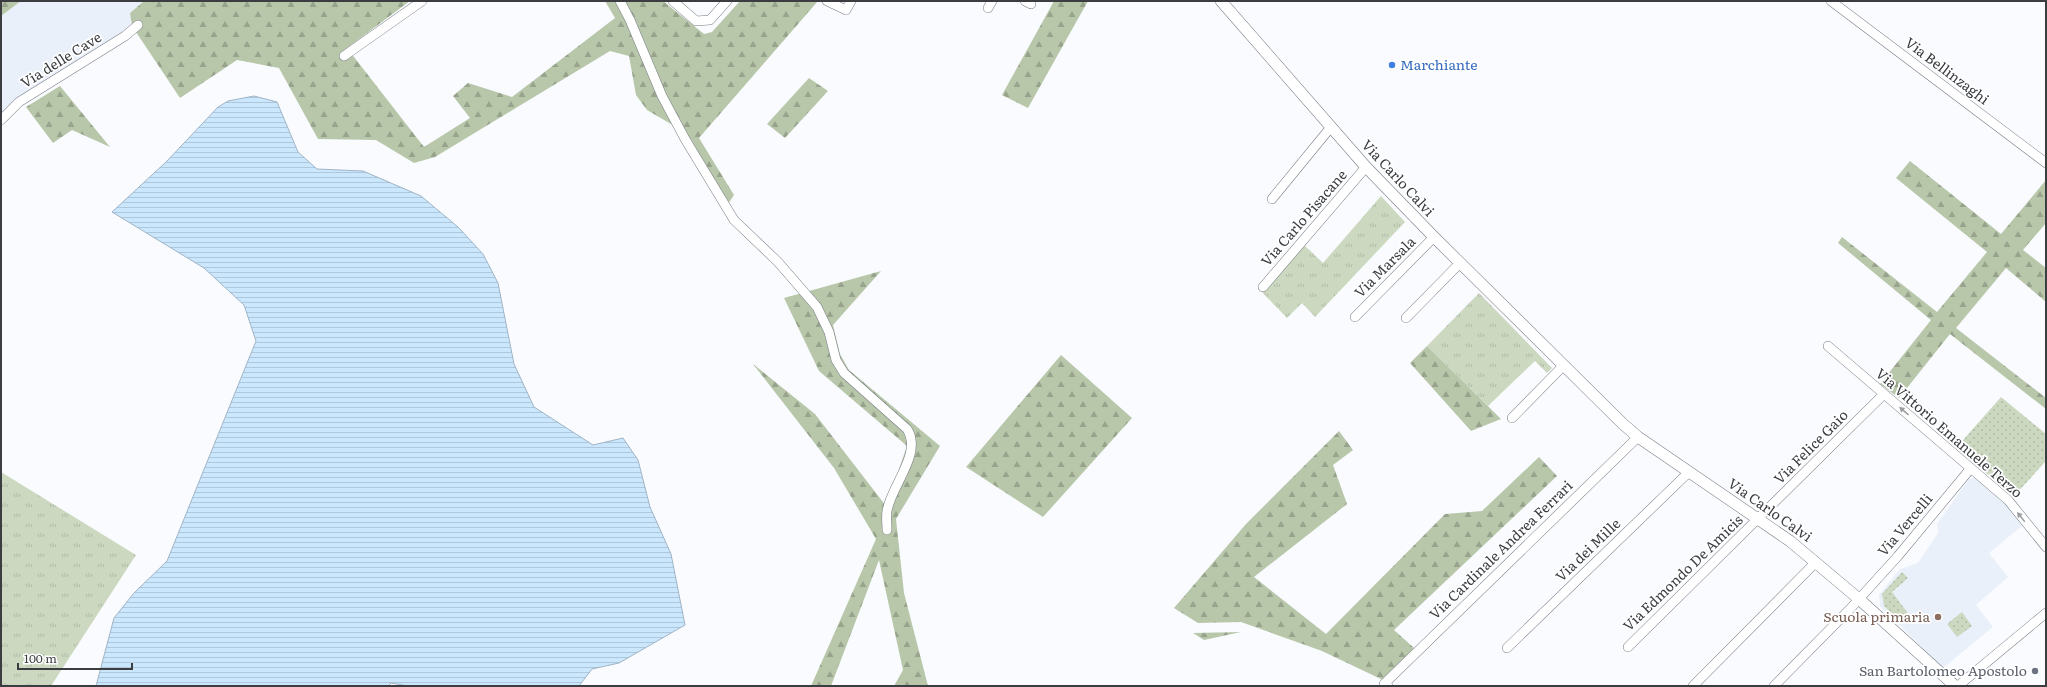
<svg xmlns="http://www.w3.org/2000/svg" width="2047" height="687" viewBox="0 0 2047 687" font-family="Literata,serif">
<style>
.built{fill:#eaf0f9}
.grass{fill:url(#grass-tufts)}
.forest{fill:url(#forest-firs)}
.garden{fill:url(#garden-dots)}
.water{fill:url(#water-rules);stroke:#a0b4c5}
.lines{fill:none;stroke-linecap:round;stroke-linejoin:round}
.minor-casing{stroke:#767b83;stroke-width:10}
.tertiary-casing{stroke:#767b83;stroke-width:12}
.minor{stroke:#fff;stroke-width:9}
.tertiary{stroke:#fff;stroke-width:11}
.oneway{fill:#9d9ea0}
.shop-dot{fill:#3f7fe0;stroke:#fff;stroke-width:1.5}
.education-dot{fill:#8d6e63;stroke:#fff;stroke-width:1.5}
.worship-dot{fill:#6b7280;stroke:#fff;stroke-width:1.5}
.labels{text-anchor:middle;stroke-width:3.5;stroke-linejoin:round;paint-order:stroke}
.street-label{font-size:14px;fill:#3b3d40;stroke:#fff}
.shop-label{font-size:14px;fill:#366cbe;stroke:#fff;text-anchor:start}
.education-label{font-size:14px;fill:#785e54;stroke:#fff;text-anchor:end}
.worship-label{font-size:14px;fill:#5b616d;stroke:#fff;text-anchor:end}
</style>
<defs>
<pattern id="grass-tufts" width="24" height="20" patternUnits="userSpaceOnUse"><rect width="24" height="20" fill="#ccd9c0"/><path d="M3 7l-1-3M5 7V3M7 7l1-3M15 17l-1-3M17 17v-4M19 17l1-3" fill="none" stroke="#b0bba6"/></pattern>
<pattern id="forest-firs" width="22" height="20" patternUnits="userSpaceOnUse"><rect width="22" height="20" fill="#b8c7aa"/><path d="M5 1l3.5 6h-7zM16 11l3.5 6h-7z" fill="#97a38c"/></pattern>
<pattern id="garden-dots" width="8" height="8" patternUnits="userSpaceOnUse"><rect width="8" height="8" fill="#ccd9c0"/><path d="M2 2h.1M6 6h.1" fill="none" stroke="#b0bba6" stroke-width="1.8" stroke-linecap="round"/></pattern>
<pattern id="water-rules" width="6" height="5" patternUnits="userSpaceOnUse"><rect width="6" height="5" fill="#cbe7fe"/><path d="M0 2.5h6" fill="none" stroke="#afc7db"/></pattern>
</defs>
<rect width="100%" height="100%" fill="#f9fbfe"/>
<path class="built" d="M21,1h123l-14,12 2,13 -131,89v-99z
M1976,478l25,20 22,27 -34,28 19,24 -32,28 17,22 -50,41 -63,-62 -1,-11 21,-26 18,-6 20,-30 -1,-9 32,-45z"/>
<path class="grass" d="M1381,196l24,26 -90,95 -13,-14 -15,15 -26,-27 42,-47 20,19z
M1479,293l73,75 -5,5 -12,-12 -47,45 -61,-60z
M1,472l135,83 -85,131h-50z"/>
<path class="forest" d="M1,1h20l-20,15z
M144,1h266l-63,47 77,99 46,-29 -17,-22 15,-13 44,14 103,-79 -10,-17h58l41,33 8,-2 28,-31h78l-119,137 35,57 -8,12 -50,-80 -29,-17 -11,-15 -7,-39 -19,-5 -175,106 -21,6 -38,-23 -58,-1 -39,-71 -42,-8 -57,38 -48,-72 -2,-13z
M1054,1h34l-60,107 -26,-13z
M809,78l19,13 -43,47 -18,-14z
M60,86l50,61 -38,-17 -19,13 -27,-36z
M1910,161l91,73 45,-54v43l-23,27 23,18v34l-40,-34 -50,60 90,70v11l-96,-75 -51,64 -19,-14 51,-64 -93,-77 4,-6 95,75 50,-60 -91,-74z
M881,271l-48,54 7,29 9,16 91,76 -44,73 8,74 24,93h-34l9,-16 -24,-110 -48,126h-20l65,-147 -42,-71 -81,-104 62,50 71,92 21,-60 -88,-75 -35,-73z
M1427,346l74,73 -30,12 -61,-68z
M1061,355l71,63 -89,99 -77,-50z
M1339,431l14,19 -20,15 14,39 -93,73 72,57 119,-120 37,-3 57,-54 18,19 -163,154 20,18 -31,32 -61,-29 -81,-29 -43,1 -24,-15 72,-84z
M1241,632l-37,8 -11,-7z"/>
<path class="garden" d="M2001,397l45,37v27l-32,35 -58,-48z
M1902,572l6,6 -16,14 18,24 -7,8 -19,-18 -2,-12z
M1962,612l10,14 -15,11 -10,-13z"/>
<path class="water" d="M254,96l23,6 21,50 19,17 46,2 58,25 37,31 25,27 15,29 16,81 20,43 59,38 30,-7 15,22 12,47 21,47 14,71 -66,38 -27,6 -13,17h-171l-17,-3 -3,3h-292l18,-68 20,-25 33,-32 89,-220 -12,-36 -40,-37 -92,-56 55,-51 51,-54 10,-6z"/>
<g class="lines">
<defs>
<path id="minor" d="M620,1l10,19 32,76 23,43 49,81 44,42 39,45 12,25 7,28 8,13 63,56c16,24 -16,57 -20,82 -1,6 0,13 0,19
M673,1l23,20 14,-1 17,-19
M827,1l19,9 5,-9
M1025,1l6,3
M1831,1l215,162
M988,8l4,-7
M344,56l78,-55
M1,120l18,-18 106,-66 13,-11
M1272,199l59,-72
M1263,287l103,-120
M1355,317l79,-80
M1406,318l54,-55
M1828,346l180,154 38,47
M1512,418l51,-52
M1628,647l256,-253
M1507,648l182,-176
M1388,686l-4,-2 254,-247
M1693,686l123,-124
M1774,686l76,-77 48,-53 73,-88
M1958,686l88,-73"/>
<path id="tertiary" d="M1221,1l145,166 68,70 189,187 15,13 152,104 69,58 96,87"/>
</defs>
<use href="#minor" class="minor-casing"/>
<use href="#tertiary" class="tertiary-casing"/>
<use href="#minor" class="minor"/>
<use href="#tertiary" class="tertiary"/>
</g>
<defs><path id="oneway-solid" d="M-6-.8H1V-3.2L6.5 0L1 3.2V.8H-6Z"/></defs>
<g class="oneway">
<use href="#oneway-solid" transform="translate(1904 411) rotate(-140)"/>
<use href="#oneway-solid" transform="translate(2021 517) rotate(-129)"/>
</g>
<circle class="shop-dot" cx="1392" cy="65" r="4"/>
<circle class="education-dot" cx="1938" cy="617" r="4"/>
<circle class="worship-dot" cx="2035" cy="671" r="4"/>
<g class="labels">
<g class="street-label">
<text transform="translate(61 60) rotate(-32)" y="5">Via delle Cave</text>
<text transform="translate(1947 71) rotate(37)" y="5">Via Bellinzaghi</text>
<text transform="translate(1398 178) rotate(47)" y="5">Via Carlo Calvi</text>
<text transform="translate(1304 218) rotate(-49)" y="5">Via Carlo Pisacane</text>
<text transform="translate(1385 267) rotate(-45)" y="5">Via Marsala</text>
<text transform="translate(1949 433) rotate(41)" y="5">Via Vittorio Emanuele Terzo</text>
<text transform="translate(1811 447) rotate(-45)" y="5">Via Felice Gaio</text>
<text transform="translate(1770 510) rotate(35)" y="5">Via Carlo Calvi</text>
<text transform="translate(1905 525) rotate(-50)" y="5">Via Vercelli</text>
<text transform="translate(1501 550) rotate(-44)" y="5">Via Cardinale Andrea Ferrari</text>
<text transform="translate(1588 550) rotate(-44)" y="5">Via dei Mille</text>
<text transform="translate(1683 573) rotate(-44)" y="5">Via Edmondo De Amicis</text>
</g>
<g class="shop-label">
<text x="1400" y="70">Marchiante</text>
</g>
<g class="education-label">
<text x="1930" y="622">Scuola primaria</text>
</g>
<g class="worship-label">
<text x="2027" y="676">San Bartolomeo Apostolo</text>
</g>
</g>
<rect width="2047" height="687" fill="none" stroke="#3b3d40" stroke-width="4"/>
<path d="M18 663v6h114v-6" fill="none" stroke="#3b3d40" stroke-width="2"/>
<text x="24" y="663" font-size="12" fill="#3b3d40" stroke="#ffffff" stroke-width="3" paint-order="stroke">100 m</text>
</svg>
